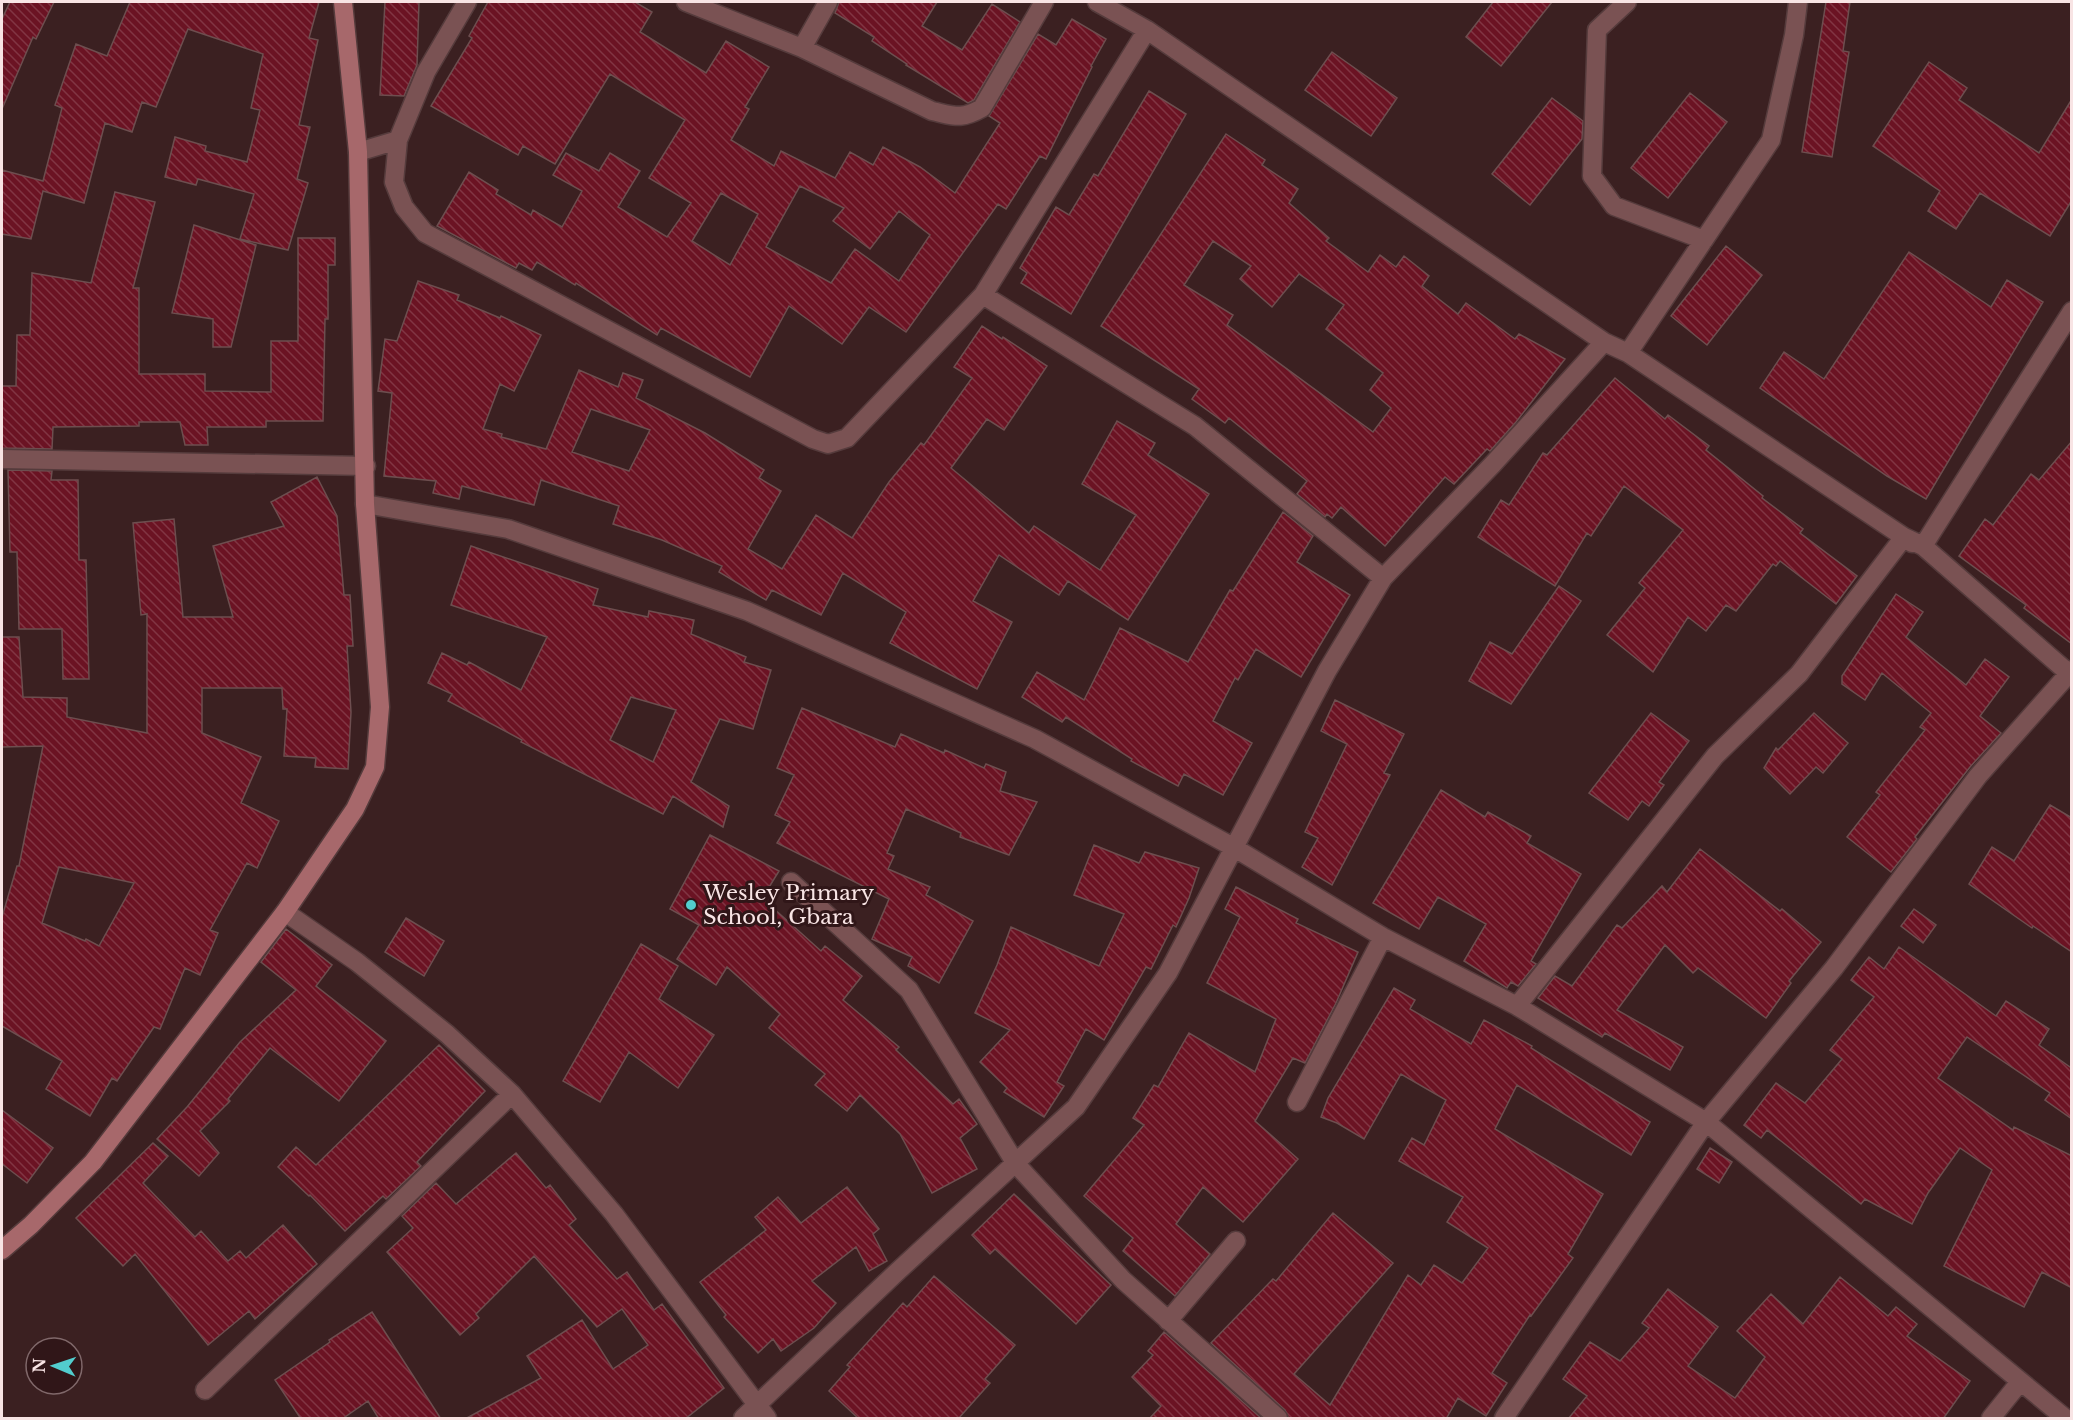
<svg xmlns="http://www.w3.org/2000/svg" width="2073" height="1420" viewBox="0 0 2073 1420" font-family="'Libre Baskerville',serif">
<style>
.building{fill:url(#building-back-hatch);stroke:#6d4e4f;stroke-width:1.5;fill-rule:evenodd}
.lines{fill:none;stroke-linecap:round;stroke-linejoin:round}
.street-casing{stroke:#553b3c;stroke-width:21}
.secondary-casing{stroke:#553b3c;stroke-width:21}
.street{stroke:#7a5253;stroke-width:18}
.secondary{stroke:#a7686b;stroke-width:18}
.poi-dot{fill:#52cdce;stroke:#301618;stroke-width:2}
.labels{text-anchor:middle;stroke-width:6;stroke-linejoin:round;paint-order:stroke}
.poi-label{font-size:21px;fill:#f8e4e4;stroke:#301618;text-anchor:start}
</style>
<defs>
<pattern id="building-back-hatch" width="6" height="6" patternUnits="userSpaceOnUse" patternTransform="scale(1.5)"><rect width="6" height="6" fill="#6b1323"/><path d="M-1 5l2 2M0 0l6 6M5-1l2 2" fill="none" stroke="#813543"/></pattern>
</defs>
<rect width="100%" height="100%" fill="#3b2021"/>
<path class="building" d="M10,2h44l-18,37 -3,-2 -31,72v-90z
M130,2h189l-10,36 9,2 -19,85 11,2 -13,52 11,4 -20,67 -48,-11 14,-45 -56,-15 -2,6 -31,-8 10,-40 31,9 -1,5 42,11 13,-52 -9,-2 12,-54 -75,-25 -32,78 -14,-5 -10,30 -27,-9 -21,80 -41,-12 -12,48 -29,-5v-64l41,11 19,-73 -7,-3 21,-61 31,12z
M385,2h34l-2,63 -13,31 -24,-1z
M488,2h147l17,10 -12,20 66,41 20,-32 43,26 -24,40 4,2 -18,31 43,26 7,-15 54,27 15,-26 23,13 10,-18 37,20 35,26 45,-70 -11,-7 49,-82 18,11 16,-26 34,20 -15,27 1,1 -46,92 -6,-3 -34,53 -8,-5 -92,128 -37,-25 -27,37 -53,-38 -39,71 -89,-49 -4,7 -81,-52 -1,2 -38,-23 -5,8 -13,-7 -3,5 -79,-42 32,-54 29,18 -2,4 35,21 2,-5 29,17 20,-36 -29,-16 13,-22 33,18 11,-18 30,18 -22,36 49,30 24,-34 -42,-25 36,-58 -75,-46 -55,90 -32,-18 -5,9 -87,-49 41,-68 -3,-2zM800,186l44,22 -11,13 37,28 29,-38 31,24 -31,46 -44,-32 -24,34 -65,-36zM721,193l37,21 -28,51 -38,-24z
M839,2h98l-15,24 40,24 30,-46 28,18 -46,78 -6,3 -62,-38 1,-1 -35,-23 2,-4 -39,-24z
M1493,2h59l-51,64 -35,-29z
M1826,2h24l-7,49 6,1 -17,105 -30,-5z
M1332,52l65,46 -26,38 -66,-46z
M1929,62l38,26 -8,12 80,53 33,-54v101l-22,36 -70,-43 -24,36 -28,-18 12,-20 -67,-45z
M1149,91l37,23 -115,200 -50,-31 6,-10 -7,-5 36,-61 13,8 25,-41 4,2z
M1690,93l37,29 -59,76 -37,-30z
M1552,98l31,23 -1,18 -52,66 -38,-31z
M1226,134l39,26 -3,5 36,24 -9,14 40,35 -3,3 42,31 12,-17 16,12 8,-11 25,20 -7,10 36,28 8,-11 49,36 4,-5 46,25 -49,63 -26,29 -3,-2 -33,35 -9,-7 -60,69 -44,-39 -9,11 -5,-4 -2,3 -28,-23 10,-13 -78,-63 -4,5 -33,-24 7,-10 -98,-63zM1213,241l38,25 -11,13 32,28 27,-33 45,31 -18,24 57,44 -13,17 21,18 -18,24 -146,-107 6,-10 -49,-30z
M115,192l40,10 -22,86h6v86h66v17l66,1v-51h27v-103h37v27h-7v54h-3l-2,102h-57v6h-59l1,18h-23l-5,-23h-41v4l-86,1 -1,22 -50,-1v-62h14l1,-51h13l2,-62 59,10z
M194,225l62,20 -25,102h-18v-28l-41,-6z
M1726,246l36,29 -55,70 -36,-29z
M1909,252l82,55 16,-27 36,22 -117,197 -39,-23 -127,-88 24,-36 40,27z
M418,281l41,14 -2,5 43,18 1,-2 40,19 -27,56 -14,-7 -17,45 19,5 -1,3 45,12 33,-79 39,17 5,-14 20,7 -7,18 69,35 59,37 -5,8 22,13 -33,58 34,20 34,-54 36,23 37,-56 32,-39 3,2 48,-67 -18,-11 28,-41 20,13 1,-2 44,29 -43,64 -17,-11 -36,49 78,65 5,-7 66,44 36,-55 -54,-31 35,-63 38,22 -7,12 61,39 -81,126 -60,-39 -9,14 -60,-40 -26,46 39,21 -35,67 -87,-46 16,-31 -63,-39 -22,42 -49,-25 -6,10 -47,-28 3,-6 -60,-26 -49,-16 6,-18 -78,-26 -7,25 -72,-19 -3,13 -26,-6 3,-12 -52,-5 8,-83 -14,-2 7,-52 12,2zM591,409l59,21 -21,41 -57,-19z
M1615,378l50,41 3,-4 41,31 -3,4 57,46 -1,2 41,31 -3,4 57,43 -21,28 -56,-43 -4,5 -3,-2 -37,47 -10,-6 -20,26 -18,-14 -35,55 -46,-37 38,-47 -6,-5 44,-53 -59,-44 -33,50 -4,-3 -32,53 -77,-49 23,-37 8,5 34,-52 4,2z
M2072,441v203l-48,-36 2,-3 -67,-49 26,-37 8,6 38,-51 8,6z
M8,470l44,1 -1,9h27l1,80h7l3,119h-26l-1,-50h-43l-2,-77h-7z
M317,477l20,39 7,79h6l3,51h-6l4,66 -3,57 -33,-2 1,-9 -32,-2 3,-47h-4l-1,-21h-80v45l59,24 -20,46 38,18 -22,47 -10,-5 -37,67 8,3 -18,42 -15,-7 -25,61 -6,-2 -37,54 -5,-3 -22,38 -44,-27 16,-28 -60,-35v-109l15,-51h2l24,-120 -41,1v-110h17l4,60 44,1v19l80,16v-119l-6,1 -8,-92 41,-4 9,98h50l-20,-71 71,-20 -13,-24zM59,867l75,16 -35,63 -13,-7 -1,2 -43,-18z
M1283,512l30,24 -16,26 53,33 -49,82 -45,-28 -18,31 -3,-2 -22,43 39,22 -29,52 -39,-21 -6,12 -47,-25 1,-2 -66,-42 -4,5 -40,-25 15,-25 47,28 36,-72 68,34 42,-72 3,1z
M471,546l127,43 -5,16 55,12 1,-6 45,9 -3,14 55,23 -2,5 27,8 -18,59 -33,-10 -29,63 38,24 -6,21 -50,-31 -10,18 -142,-72 1,-2 -74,-39 4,-7 -24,-11 14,-30 25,12 2,-3 52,28 26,-53 -96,-32zM631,697l45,13 -23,52 -43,-22z
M1559,586l22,15 -70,103 -42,-23 21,-39 22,12z
M1896,594l27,18 -17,25 60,48 19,-26 24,18 -29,39 21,17 -31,34 -55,70 2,2 -26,33 -44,-35 33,-42 -4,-3 49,-62 -5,-3 11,-14 -49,-40 -17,27 -23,-16v-8z
M1335,700l69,34 -20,39 6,2 -58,110 -30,-18 16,-29 -13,-6 42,-88 -26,-13z
M802,708l93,39 6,-13 43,19 1,-3 39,18 2,-4 20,8 -6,19 37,11 -28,53 -49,-18 1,-4 -55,-24 -19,44 7,3 -6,13 42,18 -4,8 47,26 -34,62 -31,-17 4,-9 -40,-18 17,-40 -112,-56 13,-21 -15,-7 19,-40 -17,-7z
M1651,713l38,28 -30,41 5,3 -15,21 -7,-5 -14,19 -39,-27z
M1814,713l34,30 -25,30 -7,-6 -26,27 -26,-26 12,-20 2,2z
M1441,790l44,27 3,-5 43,24 -4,7 54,31 -50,87 5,3 -18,22 -7,-4 -4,6 -43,-27 22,-37 -48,-27 -19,32 -46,-26z
M2050,805l22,13v134l-39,-26 -1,2 -63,-44 23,-37 22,14z
M710,835l69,36 -13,21 -7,-2 -1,2 5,4 -1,2 59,53 4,-5 37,30 -19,24 56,47 -3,3 57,54 6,-5 18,25 -17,14 17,31 -45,24 -32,-59 -40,-39 -13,16 -32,-26 10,-11 -56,-46 11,-14 -53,-47 -11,18 -39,-26 22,-34 -29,-16z
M1094,845l45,18 6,-11 54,16 -10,30 -13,29 -3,-2 -22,44 -5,-2 -42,73 -18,-11 -29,53 7,4 -20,31 -40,-25 3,-4 -27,-26 30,-32 -35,-17 22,-48 14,-38 88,39 25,-52 -50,-19z
M1700,849l80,62 2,-2 39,33 -32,39 2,2 -25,35 -68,-50 -5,5 -28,-28 -48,65 66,37 -13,23 -65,-37 -3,4 -64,-39 17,-22 17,10 45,-61 5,3 40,-42 5,6z
M1236,887l62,32 -2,4 62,29 -22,51 -31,60 -12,-5 -38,63 43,38 -55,63 -40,-35 -27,37 34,30 -35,42 -52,-45 10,-13 -49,-42 60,-71 -11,-7 21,-33 4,2 31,-54 66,39 21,-53 -69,-36 33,-66 -15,-8z
M1914,909l22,16 -13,18 -22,-17z
M406,918l38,23 -20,35 -39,-24z
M286,929l46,36 -16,21 70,55 -47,60 -69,-53 -42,51 2,2 -30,30 19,22 -20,23 -42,-37 30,-32 53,-65 56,-52 -35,-28z
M641,944l37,22 -19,33 55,36 -36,53 -49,-36 -29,50 -37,-21z
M1899,947l97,69 10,-15 43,28 -10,16 31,22 2,-3v55l-27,-19 5,-7 -83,-56 -29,41 75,52 1,-3 58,29v132l-30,-16 -18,35 -80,-41 48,-96 -32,-22 -32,45 -16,31 -47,-25 -4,5 -94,-74 -6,8 -17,-13 32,-42 29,20 37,-44 -12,-9 44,-53 -23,-17 18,-23 15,12z
M1394,988l21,12 -5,9 61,35 13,-24 48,26 -1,2 119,74 -19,33 -114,-70 -22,44 108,65 -35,60 5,4 -42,58 -1,-1 -38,58 15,10 -21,33 -28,-18 -12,21h-157l-4,-9 -74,-67 62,-64 3,2 57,-68 60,50 -99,111 36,31 78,-130 13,10 13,-20 28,18 26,-35 -41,-26 16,-25 -64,-36 13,-23 12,7 22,-45 -45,-26 -37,65 -27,-16 -16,-6 7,-19z
M439,1045l46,46 -68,71 4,4 -35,33 -3,-3 -38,35 -35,-36 -1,1 -31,-29 18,-20 20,18z
M2,1110l51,38 -26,35 -25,-19z
M153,1143l15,13 -25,27 52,54 6,-6 27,30 12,-10 6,7 37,-33 34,39 -62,55 -6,-8 -41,34 -73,-91 -12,12 -47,-48z
M1710,1148l22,14 -13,21 -22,-14z
M516,1153l30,35 4,-3 26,34 -7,6 48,54 10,-7 27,38 8,-6 62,84 -39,31h-220l76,-41 -14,-22 55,-36 31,49 35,-24 -26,-36 -25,18 -63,-71 -58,58 3,4 -19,17 -73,-83 26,-24 -11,-12 34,-33 20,21z
M847,1187l32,42 -6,5 14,27 -18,10 -13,-24 -44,34 24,22 -22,25 -33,23 -8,-12 -15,14 -34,-36 2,-2 -26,-33 66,-52 -11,-13 23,-20 23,26z
M1014,1194l97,91 -35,39 -81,-75 -5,5 -18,-19z
M934,1276l81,69 -30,34 5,4 -32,36h-99l-30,-28 21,-24 -3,-2 56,-62 4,4z
M1840,1277l48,39 8,-9 21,17 -10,12 63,45 -27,38h-375l19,-23 -24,-17 27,-37 30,19 29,-33 -7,-5 26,-34 50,38 -30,39 47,32 30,-41 -28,-26 34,-37 32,30z
M372,1312l69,107h-62l-11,-18 -26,18h-41l-26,-39 55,-38 -1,-2z
M1164,1332l98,87h-113l12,-13 -29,-29 21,-22 -5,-4z"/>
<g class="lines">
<defs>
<path id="street" d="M686,2l116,46 130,63c23,5 29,9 50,-3l62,-106
M1097,2l50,28 457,312 24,11 276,184 19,9 149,130
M1627,2l-30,28 -5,146 22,30 90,34
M802,48l26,-46
M398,140l-4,42 10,25 21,26 388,206 15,5 19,-6 136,-143 164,-265
M358,152l40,-12 28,-68 41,-70
M983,295l212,131 188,152
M1628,353l143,-213 23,-105 4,-33
M2,459l364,7
M365,504l143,25 239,82 288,128 198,108 150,90 134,69 189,116 359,296
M1923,546l149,-235
M791,882l118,108 107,174 107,116 155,138
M285,912l72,50 90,72 65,60 102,120 153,204
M1517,1006l198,-250 84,-82 105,-137 8,6
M1297,1102l86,-165
M1168,1321l68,-80
M205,1390l307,-296
M743,1418l155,-147 178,-164 92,-134 159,-302 56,-93 110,-114 111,-122
M1504,1418l202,-296 128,-154 144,-192 94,-106
M1991,1418l29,-36"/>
<path id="secondary" d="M2,1250l29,-25 62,-63 192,-250 70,-103 20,-42 5,-60 -15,-203 -7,-352 -15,-150"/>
</defs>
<use href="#street" class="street-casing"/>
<use href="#secondary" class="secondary-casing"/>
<use href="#street" class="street"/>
<use href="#secondary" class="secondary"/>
</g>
<circle class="poi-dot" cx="691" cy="905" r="6"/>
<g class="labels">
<g class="poi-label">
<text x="703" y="900">Wesley Primary<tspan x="703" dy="24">School, Gbara</tspan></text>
</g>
</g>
<rect width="2073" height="1420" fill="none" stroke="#f8e4e4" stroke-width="6"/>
<g transform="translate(54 1366) rotate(272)"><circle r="28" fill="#301618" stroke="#80686a" stroke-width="1.5"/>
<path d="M0-4.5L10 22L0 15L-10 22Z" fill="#52cdce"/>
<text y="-9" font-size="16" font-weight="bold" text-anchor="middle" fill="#f8e4e4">N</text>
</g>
</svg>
